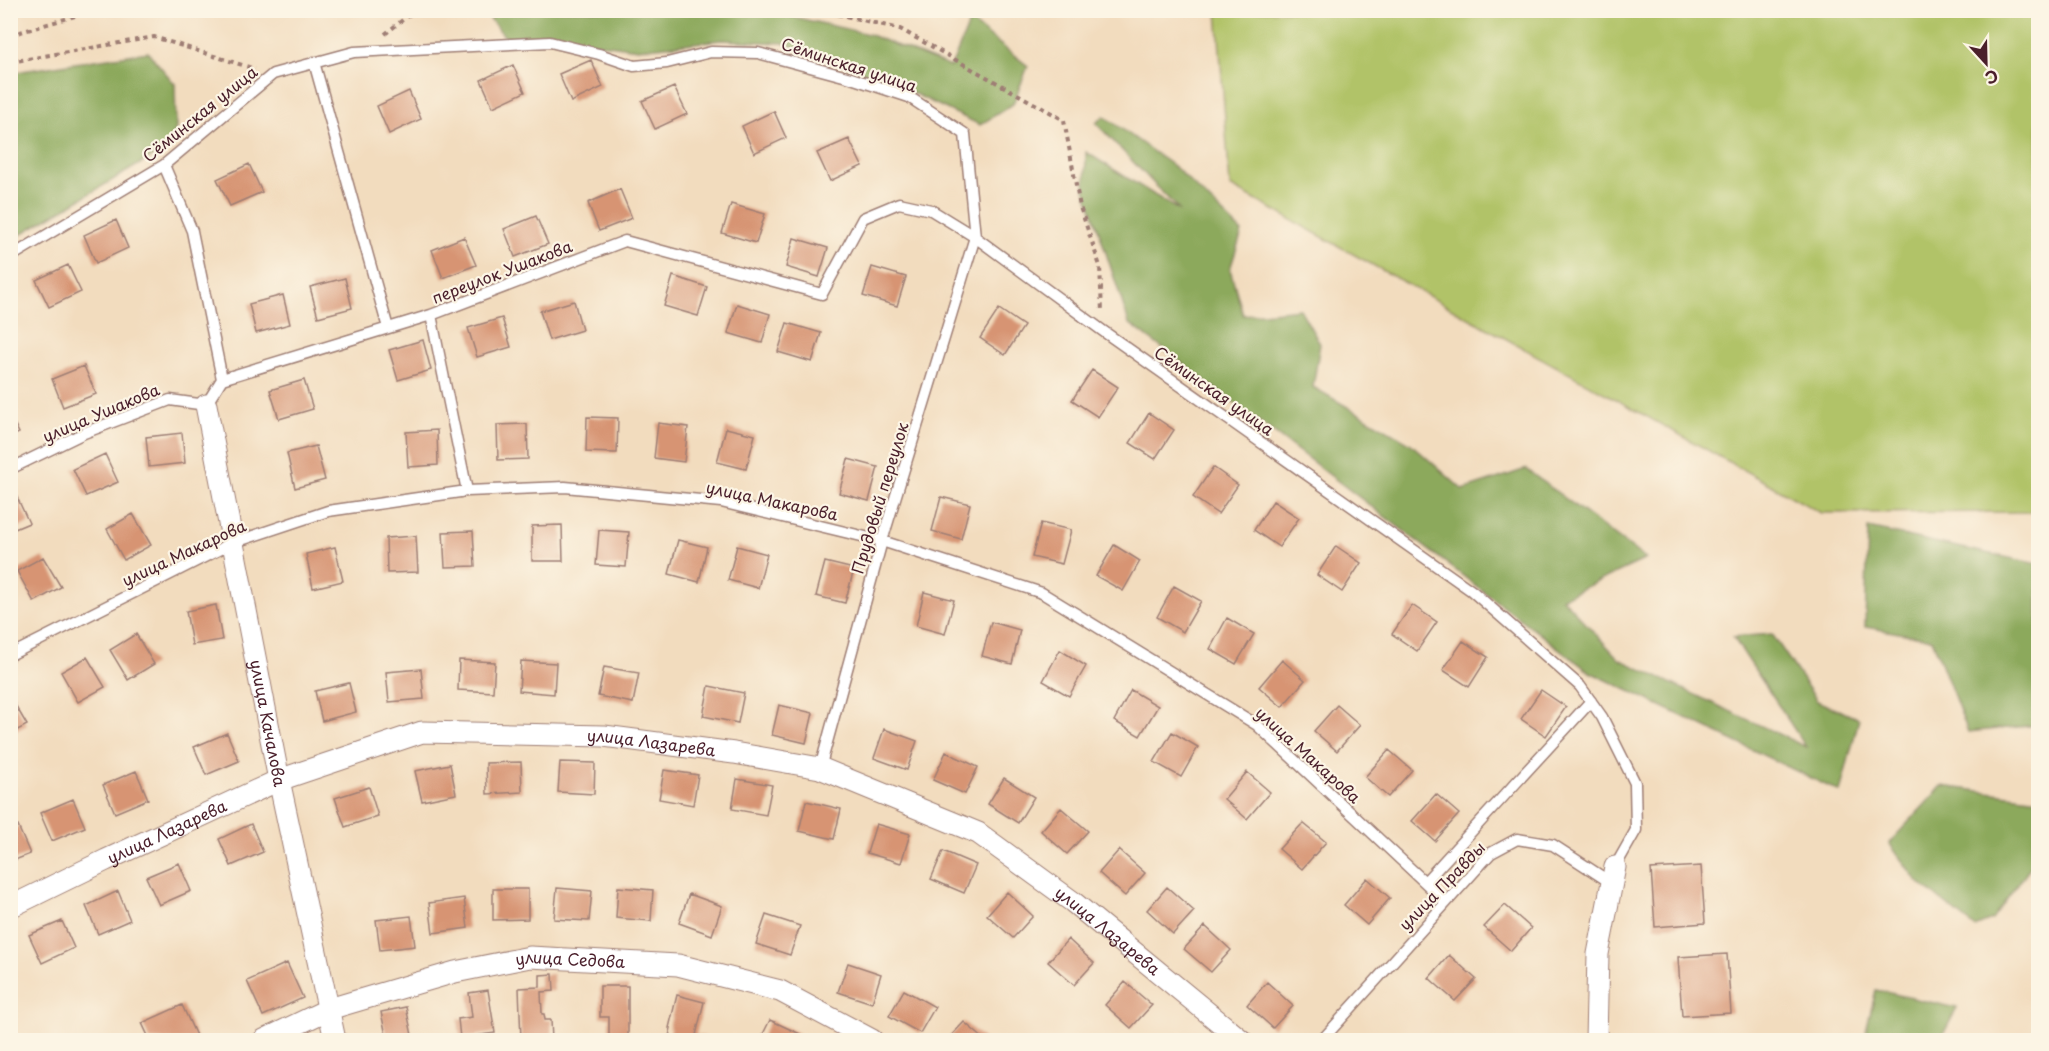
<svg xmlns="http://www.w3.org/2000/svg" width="2049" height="1051" viewBox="0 0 2049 1051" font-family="'Playpen Sans',sans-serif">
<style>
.green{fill:#b1c367;stroke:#7e7149;stroke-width:1.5}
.forest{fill:#8ca95c;stroke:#6b6444;stroke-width:1.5}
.building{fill:#d79473}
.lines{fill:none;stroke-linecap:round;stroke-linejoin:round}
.lane-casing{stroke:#9e7e74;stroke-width:13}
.street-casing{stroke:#9e7e74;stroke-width:23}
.path{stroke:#9e7e74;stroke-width:4;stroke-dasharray:4.5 4.5;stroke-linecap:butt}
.lane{stroke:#fff;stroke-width:10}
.street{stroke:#fff;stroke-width:21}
.labels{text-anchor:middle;stroke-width:4.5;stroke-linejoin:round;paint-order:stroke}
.street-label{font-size:16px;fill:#4a1f2b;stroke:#fcf5e5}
</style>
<rect width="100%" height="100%" fill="#fcf5e5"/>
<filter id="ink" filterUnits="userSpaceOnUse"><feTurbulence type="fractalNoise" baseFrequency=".0167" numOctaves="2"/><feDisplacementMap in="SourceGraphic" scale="12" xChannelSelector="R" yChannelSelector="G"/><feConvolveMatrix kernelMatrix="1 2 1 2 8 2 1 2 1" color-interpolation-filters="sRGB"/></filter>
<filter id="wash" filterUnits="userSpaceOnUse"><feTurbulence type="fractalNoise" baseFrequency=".008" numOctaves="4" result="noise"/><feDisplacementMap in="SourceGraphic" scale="24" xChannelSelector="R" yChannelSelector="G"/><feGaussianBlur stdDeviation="1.35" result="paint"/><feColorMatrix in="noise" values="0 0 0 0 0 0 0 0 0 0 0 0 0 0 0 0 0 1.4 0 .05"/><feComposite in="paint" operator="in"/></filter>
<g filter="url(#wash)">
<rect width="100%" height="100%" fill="#f2dcbe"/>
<path class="green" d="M1217,11h821v501l-217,1 -591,-327z"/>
<path class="forest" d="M499,10l269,1 100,23 83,33 19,-46 58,45 -15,38 -33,21 -80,-38 -117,-44 -61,-3 -84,9 -82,-11h-50l-16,-19z
M148,52l27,32 1,44 -9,20 -156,92v-166l11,-3z
M1104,116l72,52 66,64 -12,37 13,46 57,-6 20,35 -7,43 97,56 53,47 63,-21 120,90 -84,39 57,61 187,88 -73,-110 39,-3 45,67 42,18 -19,73 -250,-120 -461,-349 -44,-134 1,-37 94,59 -84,-88z
M1868,528l170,36v161l-70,7 -36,-93 -67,-12z
M1942,786l96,13v57l-46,64 -17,7 -58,-46 -28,-38z
M1876,990l81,18 -17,32h-76z"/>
<g id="blocks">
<path class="building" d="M591,60l12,27 -32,15 -12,-28z
M513,65l12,27 -32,15 -12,-27z
M674,87l13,27 -32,15 -13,-28z
M409,91l12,28 -32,15 -12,-28z
M774,111l12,27 -32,15 -12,-27z
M849,139l13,27 -32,15 -13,-28z
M249,164l13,28 -32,14 -13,-27z
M620,189l12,29 -33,13 -11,-28z
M731,204l34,10 -9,29 -34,-10z
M536,216l12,28 -33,13 -11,-28z
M116,220l12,28 -32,15 -12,-28z
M464,237l12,28 -33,13 -11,-28z
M794,238l34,10 -9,29 -33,-10z
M68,265l13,27 -32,15 -13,-27z
M872,267l34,10 -9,29 -34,-10z
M673,276l34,11 -9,29 -34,-10z
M345,278l7,30 -34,9 -8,-30z
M283,295l7,29 -34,9 -7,-29z
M574,301l8,29 -33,10 -9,-29z
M737,304l33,10 -8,29 -34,-10z
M999,309l25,17 -19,29 -25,-17z
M502,318l9,29 -34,10 -9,-29z
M787,323l34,10 -9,29 -34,-10z
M423,340l8,30 -33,10 -9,-30z
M84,366l12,28 -33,13 -11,-28z
M1092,370l26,17 -20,30 -26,-17z
M304,380l9,29 -34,10 -9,-29z
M1149,413l25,17 -19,29 -25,-16z
M10,415l9,18 -9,4z
M587,417l31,1 -1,35 -31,-1z
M658,423l30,4 -4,35 -30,-4z
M527,424l1,35 -30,1 -1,-35z
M726,428l29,7 -9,34 -29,-7z
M437,430l1,35 -30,2 -2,-35z
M182,433l3,30 -36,4 -3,-30z
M316,446l9,34 -30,8 -8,-35z
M105,454l13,28 -32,14 -13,-27z
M848,459l30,8 -9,34 -30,-8z
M1213,467l25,18 -20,29 -25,-17z
M16,495l13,28 -19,8v-33z
M941,497l29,7 -9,35 -29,-8z
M1273,501l26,17 -20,29 -25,-17z
M133,514l18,31 -27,15 -17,-31z
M1041,523l30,7 -9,34 -30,-7z
M562,525l1,36h-31v-35z
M599,530l30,2 -3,35 -30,-2z
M473,531l2,35 -30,1 -2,-35z
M416,536l2,36 -31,1 -1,-35z
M678,540l29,7 -8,35 -30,-8z
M1114,545l26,16 -17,30 -27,-15z
M737,546l30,8 -9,34 -30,-8z
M1336,546l25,17 -19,29 -25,-17z
M335,547l8,34 -30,7 -7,-34z
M43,557l18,30 -27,15 -17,-31z
M825,562l29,7 -9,34 -29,-7z
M1174,586l27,15 -18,31 -26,-15z
M924,592l30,8 -9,34 -29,-8z
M216,605l6,35 -30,5 -6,-34z
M1412,605l25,17 -20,29 -25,-17z
M1227,618l27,16 -18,30 -26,-15z
M991,622l29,8 -8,34 -30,-8z
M136,634l18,30 -26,16 -18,-30z
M1463,641l25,16 -19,30 -26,-17z
M1060,650l26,16 -17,30 -26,-15z
M87,657l18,30 -27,15 -17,-30z
M459,660l36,2 -2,30 -35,-2z
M1282,660l23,20 -23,27 -23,-20z
M521,661l35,2 -2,31 -35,-3z
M604,667l35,6 -6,30 -35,-7z
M421,669l3,30 -35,3 -3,-30z
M349,683l7,29 -34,9 -7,-30z
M709,686l35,7 -6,30 -35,-7z
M1131,690l27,16 -18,30 -26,-15z
M1541,690l25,17 -20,29 -25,-17z
M10,696l17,29 -17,9z
M779,705l34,8 -7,30 -34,-8z
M1337,705l23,20 -23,26 -23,-20z
M884,729l33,12 -10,29 -33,-12z
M1172,732l26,15 -17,30 -27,-15z
M227,733l12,28 -33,14 -12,-28z
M1389,750l23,20 -24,27 -23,-20z
M946,752l32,15 -13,27 -32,-14z
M521,762l1,30 -35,2 -1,-31z
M560,762l35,1 -1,31 -36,-2z
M450,764l6,30 -34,7 -7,-30z
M664,770l34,5 -5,30 -34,-6z
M136,771l12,28 -33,14 -12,-28z
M1247,772l23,20 -23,27 -23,-20z
M1004,778l30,19 -16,26 -30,-19z
M737,779l35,6 -6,30 -34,-6z
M369,787l9,29 -33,11 -10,-29z
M1436,794l23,20 -24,27 -23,-20z
M73,799l12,28 -33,14 -12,-28z
M806,801l35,8 -7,30 -35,-8z
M1061,808l27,23 -21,23 -26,-23z
M1303,823l23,19 -24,27 -23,-20z
M251,824l12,28 -32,14 -12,-27z
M876,824l34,10 -9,29 -34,-10z
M18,826l12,28 -20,8v-33z
M1119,850l26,23 -20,23 -26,-23z
M943,851l33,14 -12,28 -33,-14z
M179,863l12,28 -32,14 -13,-28z
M1701,866l4,57 -50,4 -4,-58z
M1367,878l23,20 -23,27 -23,-20z
M618,887l35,3 -2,31 -35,-3z
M1167,887l27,24 -21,23 -26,-24z
M557,888l35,3 -3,30 -35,-2z
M493,889h35v30l-35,1z
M118,891l12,29 -32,14 -12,-28z
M1007,892l26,24 -20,22 -26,-23z
M689,894l33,12 -10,29 -33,-12z
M464,898l4,30 -35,5 -4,-30z
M1505,905l26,23 -20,23 -27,-24z
M766,915l34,11 -10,29 -34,-11z
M411,916l4,30 -35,4 -4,-30z
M62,921l12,27 -32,15 -13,-28z
M1205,926l26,24 -20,22 -27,-23z
M1068,939l26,24 -20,22 -26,-23z
M1727,954l4,59 -49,3 -4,-59z
M1449,955l27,24 -21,22 -26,-23z
M287,963l16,35 -40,18 -16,-35z
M848,963l33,11 -9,29 -34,-11z
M553,974l1,17 -13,1 1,22h2l1,6h6l1,20h-31l-2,-52 21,-1v-12z
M1125,982l27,23 -21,23 -26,-23z
M1267,982l26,24 -20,22 -26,-23z
M600,986h28v50h-19v-19h-9z
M488,990l7,43 -35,5 -2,-19 14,-2 -3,-24z
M904,990l31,17 -15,26 -31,-17z
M677,995l27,7 -8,33 9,2 -1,3h-36l3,-12h-2z
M182,1005l16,35h-48l-8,-17z
M406,1007l7,33h-26l-6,-28z
M770,1020l30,14 -2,6h-38z
M964,1022l21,18h-38z"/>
</g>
</g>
<g filter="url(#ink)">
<use href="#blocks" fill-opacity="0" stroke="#9e7e74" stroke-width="1.5"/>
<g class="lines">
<defs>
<path id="lane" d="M314,62l74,266
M164,165l28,66 30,148
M10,257l154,-92 109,-91 81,-22 196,-10 49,12 35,12 33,-3 44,-11 47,1 93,25 58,19 56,37 10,103 -93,304 -62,227
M431,315l36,176
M10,469l74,-36 86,-33 36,5 16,-26 209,-64 194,-74 197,53 41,-76 36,-15 32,7 44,27 128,94 369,260 108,95 22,31 33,66 1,47 -21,37
M10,655l222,-112 96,-32 139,-20 98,-4 156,15 161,39 160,52 215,132 189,177
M1425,882l166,-181
M1322,1040l169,-187 26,-14 36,6 60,39"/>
<g id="street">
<path id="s1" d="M206,405l73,375 56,260"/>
<path id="s2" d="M10,907l96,-47 173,-80 143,-48 182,4 130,17 86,15 158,65 95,69 168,138"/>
<path id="s3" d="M264,1040l65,-31 126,-37 75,-15 148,8 102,26 92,49"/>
<path d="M1596,1040l2,-86 17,-87"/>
</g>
</defs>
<use href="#lane" class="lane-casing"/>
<use href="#street" class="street-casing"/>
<path class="path" d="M820,10l80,19 164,91 16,87 20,59 2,46
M385,34l30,-24
M10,35l86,-25
M10,62l144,-25 101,32"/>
<use href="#lane" class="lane"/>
<use href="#street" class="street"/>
</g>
</g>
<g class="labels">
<g class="street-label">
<text transform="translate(849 65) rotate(18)" y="6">Сёминская улица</text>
<text transform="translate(200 114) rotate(-39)" y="6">Сёминская улица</text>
<text transform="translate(502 272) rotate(-21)" y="6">переулок Ушакова</text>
<text transform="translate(1214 391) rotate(35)" y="6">Сёминская улица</text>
<text transform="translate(101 413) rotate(-23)" y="6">улица Ушакова</text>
<text transform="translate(880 498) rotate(-73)" y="6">Прудовый переулок</text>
<text transform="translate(772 501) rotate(12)" y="6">улица Макарова</text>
<text transform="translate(184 553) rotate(-25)" y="6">улица Макарова</text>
<text dy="6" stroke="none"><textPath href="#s1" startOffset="324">улица Качалова</textPath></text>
<text dy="6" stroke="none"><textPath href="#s2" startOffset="678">улица Лазарева</textPath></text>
<text transform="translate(1308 755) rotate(42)" y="6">улица Макарова</text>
<text dy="6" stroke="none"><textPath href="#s2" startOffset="174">улица Лазарева</textPath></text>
<text transform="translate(1442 886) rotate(-46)" y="6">улица Правды</text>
<text dy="6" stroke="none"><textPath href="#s2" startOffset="1182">улица Лазарева</textPath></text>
<text dy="6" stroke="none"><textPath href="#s3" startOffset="320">улица Седова</textPath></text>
</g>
</g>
<rect width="2049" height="1051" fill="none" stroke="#fcf5e5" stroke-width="36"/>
<g transform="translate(1986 63) rotate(158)" stroke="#fcf5e5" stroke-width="4.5" paint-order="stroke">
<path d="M0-4.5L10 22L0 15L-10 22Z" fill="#4a1f2b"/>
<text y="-9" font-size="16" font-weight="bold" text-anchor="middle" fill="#4a1f2b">С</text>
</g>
</svg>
